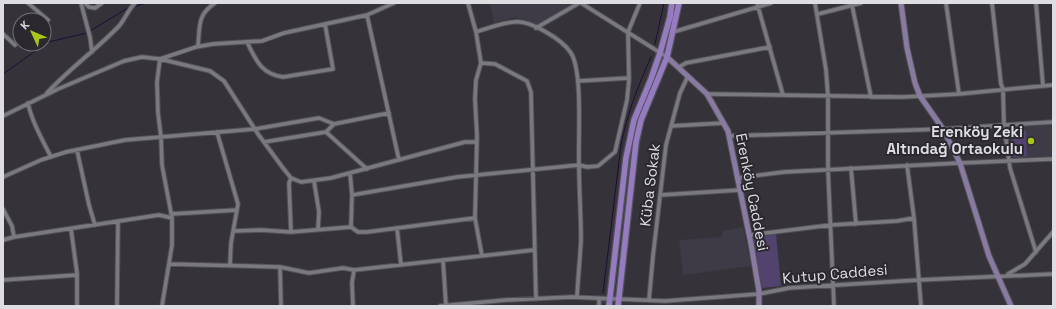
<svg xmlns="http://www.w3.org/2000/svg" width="1056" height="309" viewBox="0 0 1056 309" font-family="'Space Grotesk',sans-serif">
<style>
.built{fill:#3e3a46}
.green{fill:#52426e}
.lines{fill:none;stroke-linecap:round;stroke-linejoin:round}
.stream{stroke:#1f0c38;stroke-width:1}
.street-casing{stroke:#525156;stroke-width:5.5}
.secondary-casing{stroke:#525156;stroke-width:7}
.primary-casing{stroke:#525156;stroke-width:8}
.street{stroke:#7b7980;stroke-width:3.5}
.secondary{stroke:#887aa0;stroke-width:5}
.primary{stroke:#957bc0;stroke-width:5.5}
.poi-dot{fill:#aac719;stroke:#2b292f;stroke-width:1.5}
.labels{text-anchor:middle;stroke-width:4;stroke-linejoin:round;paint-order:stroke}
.poi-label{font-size:15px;font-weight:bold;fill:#dedde1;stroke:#2b292f;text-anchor:end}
.street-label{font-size:15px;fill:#dedde1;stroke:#2b292f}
</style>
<rect width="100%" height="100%" fill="#353339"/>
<path class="built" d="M490,3h83l-37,22 -20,-8 -22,6z
M1053,124v32l-41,2 -4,-31z
M743,227l8,39 -68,9 -4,-35 43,-3 1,-6z"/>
<path class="green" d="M1012,130h14l1,26 -14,1z
M776,234l5,52 -19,2 -9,-50z"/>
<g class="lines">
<path class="stream" d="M133,7l13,-4
M90,31l38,-23
M655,44l9,-41
M3,74l45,-32 39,-9
M603,293l18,-148c6,-31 17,-59 30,-88"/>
<defs>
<path id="street" d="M28,3l20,17
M81,3l9,34 2,15
M85,3l4,4 6,1 7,-5
M468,3l8,29 5,31 -5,17 -1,19 2,37 -2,82 7,38
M581,3l86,54
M757,3l26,92
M815,3l11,67 2,26v74l6,136
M946,3l13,91
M992,3l9,81 2,5 1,36 6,43 26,84
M1036,3l7,83
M852,5l19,92
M818,14l43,-11
M367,15l32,145
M536,28l43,-25
M476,32c12,-4 25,-9 38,-10 16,-2 48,17 57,31 12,19 7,86 8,111 0,25 2,50 2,76 -1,19 -3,38 -4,57
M673,32l98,-29
M3,34l12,11
M247,42c9,18 14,32 36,35l50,-8 -8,-45
M198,46c2,-20 -1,-31 17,-43
M481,63l14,1 32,17 4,11 5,207
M679,67l7,-4 84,-16
M578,81l51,-3
M47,93c22,-24 49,-43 72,-67 6,-7 9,-16 16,-23
M707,94l196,3 56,-3 94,-9
M28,103c4,19 14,36 23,54
M3,116l55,-27 66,-28 18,-4 18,2 50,12 14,10 34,53 25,34 8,10 10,4 30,-4 134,-36h12
M671,126l53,-3
M217,132l21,72 -7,39 -1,22
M326,132l41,37
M729,136l214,-7 110,-7
M264,142l62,-10 8,-8 55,-11
M77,150l12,55 6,20
M907,165l7,53 7,88
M851,168l5,56
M350,173l2,22 -1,32
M3,177l38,-17 25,-8 59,-12 130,-11 64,-11 15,6
M737,178l47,-6 176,-9 93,-4
M314,181l5,31 -1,17
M352,195l105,-18 122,-12 8,2 11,-1 17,-14 12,-52 2,-20 -1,-48 12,-29
M660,195l80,-5
M3,209l9,17 2,11
M171,214l66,-4
M397,228l4,37
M71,229l6,44v33
M234,231l27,-1 30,2 60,-5 7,5h9l108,-14
M291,232l-2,-49 2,-5
M749,235l82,-10 66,-4 17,-3
M3,240l11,-3 145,-22 13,3
M443,260l3,46
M169,264l111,3 29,6 34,-5 11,2 180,-20
M280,267l1,39
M1008,274l17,-10 28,-32
M3,280l74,-5
M649,300l4,-44 13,-111 14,-52 8,-17
M117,306l1,-85
M162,306l10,-61v-27l-10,-53 -1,-28 -3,-24 -1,-31 3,-23 36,-12 17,-3 49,-3 22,-8 83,-18 27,-12
M353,306l-1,-23 2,-13
M440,306l66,-6 65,-3 94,4 94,-7 30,-6 129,-8 135,-6
M599,306v-8"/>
<path id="secondary" d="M901,3l6,45 8,35 5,13 23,33 17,34 29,93 22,50
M667,57l40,37 21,37 23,113 8,47v15"/>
<path id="primary" d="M609,306l17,-148 8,-38 17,-41 9,-26 10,-36 2,-14
M618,306l18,-164 5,-22 26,-63 12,-54"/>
</defs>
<use href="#street" class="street-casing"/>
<use href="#secondary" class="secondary-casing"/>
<use href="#primary" class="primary-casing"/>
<use href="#street" class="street"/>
<use href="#secondary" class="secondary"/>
<use href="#primary" class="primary"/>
</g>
<circle class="poi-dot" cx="1031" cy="141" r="4"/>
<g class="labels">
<g class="poi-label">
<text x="1023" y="137">Erenköy Zeki<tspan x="1023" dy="17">Altındağ Ortaokulu</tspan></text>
</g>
<g class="street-label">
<text transform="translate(650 185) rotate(-83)" y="5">Küba Sokak</text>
<text transform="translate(752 192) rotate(79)" y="5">Erenköy Caddesi</text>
<text transform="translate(835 274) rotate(-5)" y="5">Kutup Caddesi</text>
</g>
</g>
<rect width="1056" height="309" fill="none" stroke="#dedde1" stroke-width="8"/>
<g transform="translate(32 32) rotate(314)"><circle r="19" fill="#2b292f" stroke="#737176"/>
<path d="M0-3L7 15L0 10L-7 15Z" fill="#aac719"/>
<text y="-6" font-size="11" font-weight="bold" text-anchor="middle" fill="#dedde1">K</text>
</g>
</svg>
